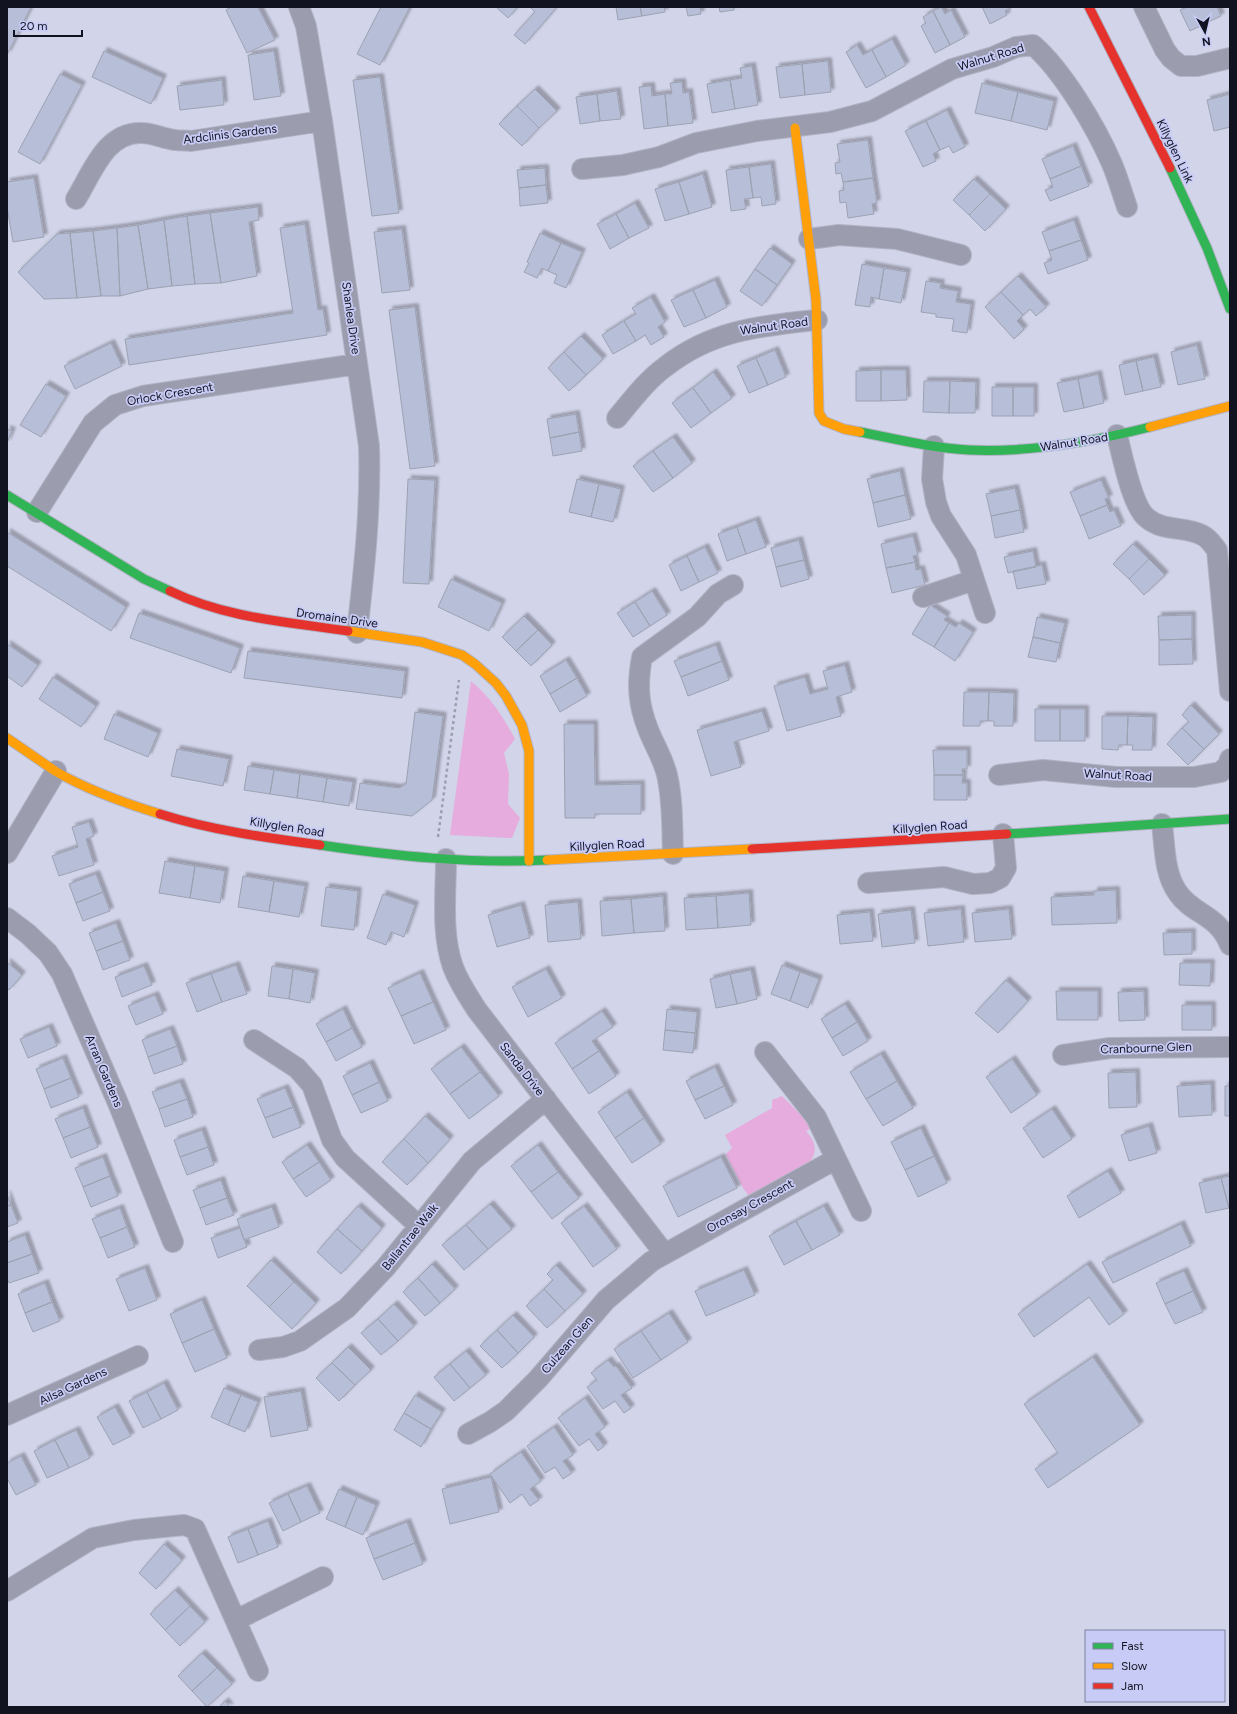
<svg xmlns="http://www.w3.org/2000/svg" width="1237" height="1714" viewBox="0 0 1237 1714" font-family="Figtree,sans-serif">
<style>
.green{fill:#e6acdd}
.building{fill:#b6bed8;stroke:#9da2b2;filter:url(#shadow)}
.lines{fill:none;stroke-linecap:round;stroke-linejoin:round}
.street-casing{stroke:#b2b3c4;stroke-width:22}
.fast-casing{stroke:#b2b3c4;stroke-width:11}
.slow-casing{stroke:#b2b3c4;stroke-width:11}
.jam-casing{stroke:#b2b3c4;stroke-width:11}
.path{stroke:#9d9eae;stroke-width:2.5;stroke-dasharray:3 3;stroke-linecap:butt}
.street{stroke:#9b9cae;stroke-width:20}
.fast{stroke:#30b455;stroke-width:9}
.slow{stroke:#ff9f0a;stroke-width:9}
.jam{stroke:#e5322d;stroke-width:9}
.labels{text-anchor:middle;stroke-width:3.5;stroke-linejoin:round;paint-order:stroke}
.street-label{font-size:12px;fill:#121321;stroke:#c8cbf5}
</style>
<defs>
<filter id="shadow"><feDropShadow dx="3.5" dy="-3.5" stdDeviation="1" flood-color="#0004"/></filter>
</defs>
<rect width="100%" height="100%" fill="#d2d4ea"/>
<path class="green" d="M471,681c21,18 31,34 44,58l-11,14 5,21 -1,30 12,14 -8,20 -62,-3z
M782,1096l31,31 -7,4c9,10 13,20 3,32l-60,33 -6,-8 -17,-34 6,-6 -7,-13 47,-27v-8z"/>
<path class="building" d="M7,7h24l-24,48z
M231,7h27l17,33 -28,13 -21,-43z
M381,7h29l-30,58 -23,-11z
M496,7h22l-10,11z
M530,7h27l-32,37 -11,-9 21,-23z
M616,7h24l2,9 -24,4z
M640,7h24l1,5 -23,4z
M686,7h14l1,7 -13,2z
M719,7h15v3l-14,2z
M941,7l4,7 6,-4 14,27 -15,8 -17,-34z
M982,7h28l1,1 -6,3 2,4 -17,9z
M1187,7h30l4,9 -31,15 -10,-21z
M933,11l17,34 -15,8 -14,-27 5,-3 -3,-6z
M892,39l14,26 -20,12 -14,-27z
M857,45l6,10 9,-5 14,27 -20,11 -20,-36z
M104,51l59,27 -12,26 -59,-27z
M274,51l7,45 -27,4 -6,-45z
M828,61l3,31 -26,3 -3,-31z
M802,64l3,31 -25,3 -4,-31z
M752,66l6,39 -23,4 -5,-29 12,-2 -2,-10z
M60,74l22,11 -42,79 -22,-12z
M380,77l19,136 -27,3 -19,-136z
M222,80l2,25 -44,5 -3,-24z
M730,80l5,29 -23,4 -5,-29z
M682,82l1,11 6,-1 4,31 -25,3 -3,-32h7l-2,-11z
M982,83l36,9 -7,29 -36,-8z
M651,86l1,10 13,-2 3,32 -24,3 -5,-42z
M535,89l22,22 -18,17 -22,-22z
M617,91l4,28 -21,2 -3,-27z
M1018,92l36,9 -7,29 -36,-9z
M597,94l3,27 -20,3 -4,-27z
M1230,94v33l-16,4 -7,-31z
M517,106l22,22 -17,18 -23,-22z
M947,110l18,37 -12,6 -4,-7 -9,4 -14,-29z
M926,121l14,29 -7,4 3,7 -13,6 -18,-36z
M868,140l5,38 -30,4 -2,-9 -5,1 -1,-11 5,-1 -3,-18z
M1073,146l8,20 -31,13 -8,-20z
M771,164l5,40 -14,2 -1,-9 -8,1 -4,-31z
M1081,166l8,20 -39,15 -5,-11 8,-3 -3,-8z
M749,167l4,31 -9,1 2,10 -15,2 -5,-41z
M545,168l1,17 -27,3 -2,-18z
M703,174l9,33 -23,7 -10,-32z
M34,178l10,59 -31,5 -6,-35v-25z
M873,178l4,25 -5,1 2,10 -26,4 -2,-16 -6,1 -1,-12 5,-1 -1,-8z
M974,179l16,15 -21,21 -16,-15z
M679,182l10,32 -24,7 -10,-32z
M546,185l2,18 -28,3 -1,-18z
M990,194l16,15 -21,22 -16,-16z
M635,203l14,25 -20,10 -13,-24z
M258,207l1,13 -10,2 8,54 -36,7 -11,-70z
M210,213l11,70 -26,1 -8,-68z
M616,214l13,24 -19,11 -13,-25z
M187,216l8,68 -23,2 -8,-66z
M164,220l8,66 -24,3 -10,-64z
M1074,220l7,20 -32,11 -7,-19z
M305,224l13,86 5,-1 4,26 -198,30 -4,-26 168,-26 -13,-85z
M138,225l10,64 -28,7 -3,-68z
M117,228l3,68h-19l-8,-65z
M402,229l8,61 -28,3 -8,-61z
M93,231l8,65 -24,2 -7,-65z
M70,233l7,65 -33,1 -26,-27 39,-38z
M540,233l21,10 -13,28 -6,-3 -5,10 -13,-6 5,-9 -2,-1z
M1081,240l7,20 -40,14 -4,-11 8,-3 -3,-9z
M561,243l21,9 -16,36 -12,-5 3,-8 -9,-4z
M770,248l22,16 -15,21 -22,-16z
M862,264l22,4 -5,31 -8,-2 -1,10 -15,-2z
M884,268l23,4 -6,31 -22,-4z
M755,269l22,16 -15,21 -22,-15z
M1018,276l28,31 -10,9 -6,-7 -7,6 -22,-23z
M715,280l12,27 -21,11 -13,-28z
M926,281l15,2 -1,5 18,3 -2,11 15,2 -4,29 -15,-2 2,-12 -18,-2v-3l-15,-2z
M693,290l13,28 -22,9 -13,-27z
M1001,292l22,23 -6,6 7,8 -10,10 -29,-32z
M651,297l14,25 -7,5 6,10 -13,8 -6,-10 -9,6 -12,-20 12,-7 -4,-6z
M415,307l20,159 -25,3 -21,-159z
M624,321l12,20 -23,13 -11,-19z
M581,336l22,23 -17,16 -22,-23z
M111,343l11,23 -47,23 -11,-23z
M1197,345l8,34 -27,6 -7,-33z
M775,350l11,27 -18,8 -12,-27z
M564,352l22,23 -17,16 -21,-23z
M1154,357l7,30 -18,4 -7,-30z
M756,358l12,27 -19,8 -12,-27z
M1136,361l7,30 -18,4 -6,-30z
M881,370v31h-25v-30z
M881,370h25l1,30 -26,1z
M713,372l19,26 -21,15 -18,-25z
M1098,374l6,29 -20,5 -6,-29z
M1078,379l6,29 -20,4 -7,-29z
M924,381h26l-1,32 -26,-1z
M950,381l26,1 -1,31h-26z
M46,384l20,12 -25,41 -21,-12z
M992,387h21v29h-21z
M1013,387h21v29h-21z
M693,388l18,25 -20,15 -19,-25z
M576,414l3,18 -29,6 -3,-19z
M7,429l5,2 -5,12z
M579,432l3,19 -29,5 -3,-18z
M673,437l19,26 -19,15 -20,-27z
M653,451l20,27 -20,14 -20,-26z
M900,471l5,24 -32,8 -6,-24z
M408,479l27,1 -6,104 -26,-1z
M577,479l22,5 -8,33 -22,-5z
M1101,480l8,18 -4,1 2,6 -27,11 -10,-24z
M599,484l22,5 -8,33 -22,-5z
M1015,488l5,22 -29,6 -5,-22z
M905,495l6,24 -33,8 -5,-24z
M1107,505l3,7 4,-2 7,16 -32,13 -9,-23z
M1020,510l4,22 -29,6 -4,-22z
M756,520l10,27 -20,7 -9,-27z
M737,527l9,27 -19,7 -9,-27z
M7,532l119,75 -15,24 -104,-65z
M913,536l5,19 -5,1 2,6 -29,6 -5,-24z
M799,540l5,20 -28,7 -5,-19z
M1133,544l16,15 -20,20 -16,-15z
M705,547l13,26 -19,9 -12,-26z
M1033,551l3,16 -28,6 -4,-16z
M687,556l12,26 -18,9 -12,-26z
M1149,559l16,16 -21,20 -15,-16z
M804,560l5,19 -28,8 -5,-20z
M915,562l1,8 5,-1 4,16 -33,8 -6,-25z
M1042,565l4,19 -29,5 -4,-18z
M451,579l51,24 -13,28 -51,-24z
M652,591l15,24 -17,11 -15,-24z
M635,602l15,24 -17,11 -16,-24z
M930,605l17,11 -3,4 5,3 -15,24 -22,-13z
M139,613l101,35 -9,25 -101,-35z
M1192,615v24l-33,1 -1,-24z
M524,616l14,14 -22,21 -14,-14z
M1037,617l28,6 -5,20 -27,-6z
M949,623l7,4 3,-4 14,9 -18,29 -21,-14z
M538,630l14,15 -21,21 -15,-15z
M1033,637l27,6 -4,19 -28,-5z
M1192,639l1,25 -34,1v-25z
M7,644l31,21 -16,22 -15,-11z
M716,645l6,16 -41,16 -7,-16z
M248,651l157,20 -3,27 -158,-20z
M566,660l11,18 -27,16 -10,-18z
M722,661l7,19 -41,16 -7,-19z
M845,665l7,27 -16,5 5,19 -54,15 -13,-45 31,-9 5,17 18,-5 -5,-18z
M53,677l43,29 -15,21 -42,-28z
M577,678l10,18 -27,16 -10,-18z
M964,692h25l-1,29h-8v5h-17z
M989,692l25,1 -1,33h-19v-5h-6z
M1191,705l28,29 -15,15 -22,-21 7,-6 -7,-7z
M1035,709h25v32h-25z
M1060,709h25v32h-25z
M762,711l7,20 -35,11 7,25 -30,9 -14,-46z
M415,712l28,4 -11,84 -20,16 -56,-7 4,-26 39,5 7,-4z
M114,714l44,19 -10,24 -44,-18z
M1102,716h26l-1,29h-8l-1,5 -16,-1z
M1128,716l25,1 -1,33h-20l1,-5h-6z
M564,724h30l1,61 46,-1v30h-46v4h-30z
M1182,728l22,21 -16,16 -21,-21z
M177,749l52,10 -6,27 -52,-10z
M933,750h34v19h-5l1,6h-29z
M248,766l26,4 -4,24 -26,-4z
M274,770l26,4 -3,24 -27,-4z
M300,774l27,4 -4,24 -26,-4z
M934,775h29l-1,8h5v17h-33z
M327,778l26,4 -4,24 -26,-4z
M89,822l5,14 -8,3 8,26 -35,11 -7,-20 26,-9 -6,-20z
M165,861l30,5 -5,32 -31,-5z
M195,866l30,5 -5,32 -30,-5z
M96,874l7,18 -27,11 -7,-19z
M243,876l31,5 -5,31 -31,-5z
M274,881l31,5 -6,31 -30,-5z
M326,887l32,4 -4,39 -33,-4z
M1116,890l1,33 -65,2 -1,-28 43,-2v-4z
M103,892l7,19 -27,10 -7,-18z
M749,893l2,32 -33,3 -2,-32z
M383,894l32,11 -11,32 -13,-5 -5,13 -19,-7z
M663,896l2,35 -31,2 -3,-34z
M716,896l2,32 -32,2 -2,-32z
M631,899l3,34 -32,3 -2,-35z
M578,902l3,37 -33,3 -3,-37z
M521,905l9,33 -33,9 -9,-32z
M961,909l3,33 -36,4 -4,-33z
M1009,909l3,30 -37,3 -3,-29z
M911,910l4,33 -33,4 -4,-33z
M870,912l3,29 -33,3 -3,-29z
M116,923l7,18 -27,10 -7,-18z
M1192,932v22l-28,1 -1,-22z
M123,941l7,19 -27,10 -7,-19z
M7,962l15,13 -13,15 -2,-2z
M1180,963h31l-1,23 -31,-1z
M236,965l11,29 -25,8 -11,-28z
M782,965l18,7 -10,29 -19,-7z
M144,966l8,19 -30,12 -7,-20z
M272,966l21,3 -4,30 -21,-3z
M293,969l22,4 -5,30 -21,-4z
M546,969l16,29 -34,19 -16,-30z
M751,970l6,29 -20,5 -7,-30z
M800,972l19,7 -11,29 -18,-7z
M420,973l13,29 -32,14 -13,-28z
M211,974l11,28 -25,10 -11,-29z
M730,974l7,30 -21,4 -6,-29z
M1006,980l22,21 -30,32 -23,-20z
M1056,991h42v29h-41z
M1144,991l1,29 -26,1 -1,-29z
M155,995l8,19 -27,11 -8,-19z
M433,1002l13,28 -32,14 -13,-28z
M845,1004l12,18 -25,16 -11,-19z
M1182,1005h30v25h-30z
M343,1009l9,19 -26,14 -10,-18z
M667,1009l30,3 -2,21 -30,-3z
M602,1011l11,16 -21,14 7,10 -27,18 -17,-26z
M857,1022l11,19 -25,15 -11,-18z
M49,1027l8,19 -29,12 -8,-19z
M352,1028l10,19 -26,14 -10,-19z
M170,1029l7,17 -29,11 -6,-17z
M665,1030l30,3 -2,20 -30,-3z
M177,1046l6,18 -29,10 -6,-17z
M461,1047l19,25 -30,22 -19,-25z
M599,1051l17,25 -27,18 -17,-25z
M881,1054l16,27 -31,18 -16,-27z
M63,1058l8,20 -27,11 -8,-20z
M1012,1059l25,36 -26,18 -25,-36z
M370,1063l9,19 -27,13 -9,-19z
M715,1067l9,19 -29,14 -9,-19z
M480,1072l19,24 -30,23 -19,-25z
M1136,1072l1,35 -28,1 -1,-35z
M71,1078l8,19 -28,11 -7,-19z
M897,1081l16,27 -30,18 -17,-27z
M180,1082l7,17 -28,10 -7,-17z
M379,1082l9,19 -27,12 -9,-18z
M1211,1084l1,31 -33,2 -2,-31z
M724,1086l9,19 -28,14 -10,-19z
M1225,1086h5v30h-5z
M285,1088l8,19 -28,11 -8,-19z
M627,1092l17,26 -29,20 -17,-26z
M187,1099l6,18 -28,10 -6,-18z
M293,1107l8,20 -28,11 -8,-20z
M83,1108l7,19 -27,11 -8,-19z
M1052,1109l20,30 -29,19 -20,-30z
M425,1116l25,23 -22,24 -24,-24z
M644,1118l17,26 -29,19 -17,-25z
M1149,1126l8,27 -28,8 -8,-26z
M90,1127l8,20 -27,11 -8,-20z
M921,1128l13,28 -29,14 -14,-28z
M202,1130l6,17 -28,10 -6,-17z
M404,1139l24,24 -21,22 -25,-23z
M307,1145l12,17 -26,17 -11,-17z
M538,1145l20,27 -27,20 -20,-26z
M208,1147l6,18 -27,10 -7,-18z
M934,1156l13,27 -29,14 -13,-27z
M103,1157l7,19 -27,11 -8,-19z
M721,1157l16,31 -59,29 -15,-31z
M319,1162l12,18 -25,17 -13,-18z
M1108,1171l13,22 -42,25 -12,-22z
M558,1172l21,26 -27,21 -21,-27z
M110,1176l8,20 -27,11 -8,-20z
M1230,1176v32h-1l-8,-30z
M1221,1178l8,30 -23,5 -7,-30z
M221,1180l6,18 -27,10 -7,-18z
M7,1194l4,11 -4,1z
M227,1198l7,17 -28,10 -6,-17z
M490,1204l22,25 -24,20 -22,-24z
M11,1205l7,18 -11,4v-21z
M358,1206l24,22 -20,23 -25,-22z
M584,1206l33,43 -24,18 -32,-44z
M824,1206l16,29 -28,15 -16,-29z
M272,1207l7,20 -35,13 -7,-21z
M120,1208l7,19 -27,11 -8,-19z
M796,1221l16,29 -28,15 -15,-29z
M1181,1224l10,22 -78,37 -11,-21z
M466,1225l22,24 -24,21 -22,-25z
M127,1227l8,20 -27,11 -8,-20z
M240,1228l7,19 -29,11 -7,-20z
M337,1229l25,22 -21,23 -24,-22z
M25,1235l7,19 -25,9v-21z
M32,1254l7,19 -30,10 -2,-5v-15z
M271,1260l23,22 -25,25 -22,-21z
M432,1264l23,25 -15,14 -22,-25z
M1087,1264l37,50 -15,11 -20,-28 -55,40 -16,-23z
M556,1265l27,29 -18,17 -21,-22 9,-9 -6,-6z
M145,1268l12,32 -28,11 -13,-32z
M744,1270l11,25 -49,21 -11,-25z
M1184,1271l9,20 -28,13 -9,-21z
M418,1278l22,25 -15,13 -22,-24z
M294,1282l22,21 -24,26 -23,-22z
M45,1283l7,19 -27,11 -7,-19z
M544,1289l21,22 -18,17 -21,-22z
M1193,1291l10,21 -28,12 -10,-20z
M202,1300l12,29 -32,14 -12,-29z
M52,1302l8,19 -27,11 -8,-19z
M394,1304l20,22 -16,15 -20,-22z
M669,1313l19,29 -27,18 -20,-29z
M513,1315l21,22 -16,16 -21,-23z
M378,1319l20,22 -17,14 -20,-22z
M214,1329l13,29 -32,14 -13,-29z
M497,1330l21,23 -16,15 -22,-22z
M641,1331l20,29 -28,18 -19,-29z
M348,1347l23,23 -16,15 -23,-22z
M466,1351l20,24 -16,13 -20,-24z
M1093,1357l47,68 -92,63 -13,-19 23,-16 -34,-49z
M608,1360l6,7 2,-1 16,22 -11,7 10,13 -7,5 -9,-12 -12,8 -16,-22 10,-7 -6,-7z
M332,1363l23,22 -16,16 -23,-23z
M450,1364l20,24 -16,13 -20,-24z
M164,1383l14,27 -17,9 -14,-27z
M224,1388l17,7 -13,30 -17,-8z
M301,1391l7,39 -37,7 -7,-40z
M147,1392l14,27 -18,9 -14,-27z
M241,1395l17,7 -13,30 -17,-7z
M415,1395l27,17 -11,17 -27,-16z
M585,1398l20,29 -10,7 9,12 -6,5 -9,-12 -10,7 -21,-28z
M115,1407l16,29 -18,9 -16,-28z
M404,1413l27,16 -10,18 -27,-17z
M554,1427l19,28 -10,6 9,12 -9,6 -8,-12 -10,6 -18,-27z
M76,1430l14,28 -21,10 -14,-28z
M55,1440l14,28 -22,10 -13,-27z
M521,1452l20,29 -11,8 9,11 -9,6 -8,-12 -12,9 -20,-29z
M21,1456l15,29 -20,10 -9,-17v-15z
M491,1477l8,35 -49,12 -8,-35z
M307,1486l13,27 -19,9 -13,-28z
M339,1489l18,8 -12,30 -19,-8z
M288,1494l13,28 -18,9 -14,-28z
M357,1497l19,8 -13,30 -18,-8z
M268,1521l10,26 -20,8 -10,-26z
M407,1522l8,21 -41,16 -8,-21z
M248,1529l10,26 -20,8 -10,-26z
M415,1543l8,21 -40,16 -9,-21z
M164,1544l18,16 -26,29 -17,-16z
M175,1590l15,16 -25,24 -15,-16z
M190,1606l15,16 -25,24 -15,-16z
M202,1653l15,15 -25,23 -14,-15z
M217,1668l15,16 -25,23 -15,-16z
M225,1701l5,6h-11z"/>
<g class="lines">
<defs>
<path id="street" d="M299,7l7,19 16,95 47,325c2,63 -5,125 -12,187
M1144,7l21,43 6,8 10,8h16l33,-8
M582,169l41,-4 36,-8 37,-14 61,-12 73,-9 42,-11 80,-42 41,-12 23,-10 17,-2c30,26 63,82 79,119 6,14 10,29 15,43
M76,199c16,-26 30,-68 66,-66 11,0 22,6 33,7 5,1 11,0 16,1l131,-20
M809,239l30,-4 58,4 64,16
M617,418c15,-18 29,-37 48,-51 47,-37 95,-41 152,-47
M1117,435c5,19 15,72 30,83 16,14 38,8 55,17 7,3 10,9 15,15l13,141
M934,446l-2,33 4,23 5,14 25,39 19,58
M37,512l56,-89 22,-18 28,-9 214,-32
M923,597l51,-17
M999,775l44,-5 73,7h78l27,-5 7,-7 2,-6
M1162,824c3,23 2,50 16,69 15,22 40,21 52,52
M7,853l49,-82
M673,854c-1,-26 0,-54 -6,-79 -4,-17 -13,-30 -19,-46 -10,-25 -11,-45 -6,-72l55,-40 21,-23 15,-9
M446,859c0,35 -5,74 7,108 6,16 15,29 24,43l187,243
M868,883l76,-6 29,7 17,-1 10,-5 6,-10 -3,-34
M7,918l21,16 20,19 14,21 56,129 55,139
M254,1040l43,28 15,17 20,55 13,18 74,68
M765,1052l51,65 45,94
M1063,1055l47,-7 120,-1
M259,1350l24,-3 17,-6 47,-33 39,-41 86,-106 74,-62
M7,1415l131,-59
M468,1434l22,-12 16,-11 32,-32 68,-79 46,-39 184,-102
M7,1591l86,-53 41,-8 50,-5 11,4 63,142
M236,1620l87,-43"/>
<path id="fast" d="M1170,168l37,80 23,61
M860,432c36,7 72,16 109,18 60,3 122,-8 181,-23
M7,495l137,84 26,12
M1007,834l223,-15
M320,845c75,11 151,19 227,15"/>
<path id="slow" d="M795,128l21,172 3,113 5,8 20,8 16,3
M1150,427l80,-21
M348,631l74,11 40,13 13,9 21,19 10,13 16,29 7,26v110
M7,738c16,11 32,22 48,33 32,19 69,32 105,43
M547,860l205,-11"/>
<path id="jam" d="M1089,7l81,161
M170,591c55,27 118,31 178,40
M160,814c50,16 108,24 160,31
M752,849l255,-15"/>
</defs>
<use href="#street" class="street-casing"/>
<use href="#fast" class="fast-casing"/>
<use href="#slow" class="slow-casing"/>
<use href="#jam" class="jam-casing"/>
<path class="path" d="M438,837l21,-157"/>
<use href="#street" class="street"/>
<use href="#fast" class="fast"/>
<use href="#slow" class="slow"/>
<use href="#jam" class="jam"/>
</g>
<g class="labels">
<g class="street-label">
<text transform="translate(991 57) rotate(-17)" y="4">Walnut Road</text>
<text transform="translate(230 134) rotate(-7)" y="4">Ardclinis Gardens</text>
<text transform="translate(1175 151) rotate(64)" y="4">Killyglen Link</text>
<text transform="translate(351 318) rotate(82)" y="4">Shanlea Drive</text>
<text transform="translate(774 326) rotate(-8)" y="4">Walnut Road</text>
<text transform="translate(170 394) rotate(-10)" y="4">Orlock Crescent</text>
<text transform="translate(1074 442) rotate(-9)" y="4">Walnut Road</text>
<text transform="translate(337 618) rotate(8)" y="4">Dromaine Drive</text>
<text transform="translate(1118 775) rotate(3)" y="4">Walnut Road</text>
<text transform="translate(287 827) rotate(9)" y="4">Killyglen Road</text>
<text transform="translate(930 827) rotate(-4)" y="4">Killyglen Road</text>
<text transform="translate(607 845) rotate(-3)" y="4">Killyglen Road</text>
<text transform="translate(1146 1048) rotate(-2)" y="4">Cranbourne Glen</text>
<text transform="translate(522 1069) rotate(52)" y="4">Sanda Drive</text>
<text transform="translate(104 1071) rotate(67)" y="4">Arran Gardens</text>
<text transform="translate(750 1206) rotate(-29)" y="4">Oronsay Crescent</text>
<text transform="translate(410 1237) rotate(-51)" y="4">Ballantrae Walk</text>
<text transform="translate(567 1345) rotate(-49)" y="4">Culzean Glen</text>
<text transform="translate(73 1386) rotate(-25)" y="4">Ailsa Gardens</text>
</g>
</g>
<rect width="1237" height="1714" fill="none" stroke="#121321" stroke-width="16"/>
<rect x="1085" y="1630" width="140" height="72" fill="#c8cbf5" stroke="#7f81a0"/>
<rect x="1093" y="1643" width="20" height="6" fill="#30b455" stroke="#7f81a0"/>
<text x="1121" y="1650" font-size="12" fill="#121321">Fast</text>
<rect x="1093" y="1663" width="20" height="6" fill="#ff9f0a" stroke="#7f81a0"/>
<text x="1121" y="1670" font-size="12" fill="#121321">Slow</text>
<rect x="1093" y="1683" width="20" height="6" fill="#e5322d" stroke="#7f81a0"/>
<text x="1121" y="1690" font-size="12" fill="#121321">Jam</text>
<g transform="translate(1205 32) rotate(172)" stroke="#c8cbf5" stroke-width="3" paint-order="stroke">
<path d="M0-3L7 15L0 10L-7 15Z" fill="#121321"/>
<text y="-6" font-size="11" font-weight="bold" text-anchor="middle" fill="#121321">N</text>
</g>
<path d="M14 30v6h68v-6" fill="none" stroke="#121321" stroke-width="2"/>
<text x="20" y="30" font-size="12" fill="#121321" stroke="#c8cbf5" stroke-width="3" paint-order="stroke">20 m</text>
</svg>
